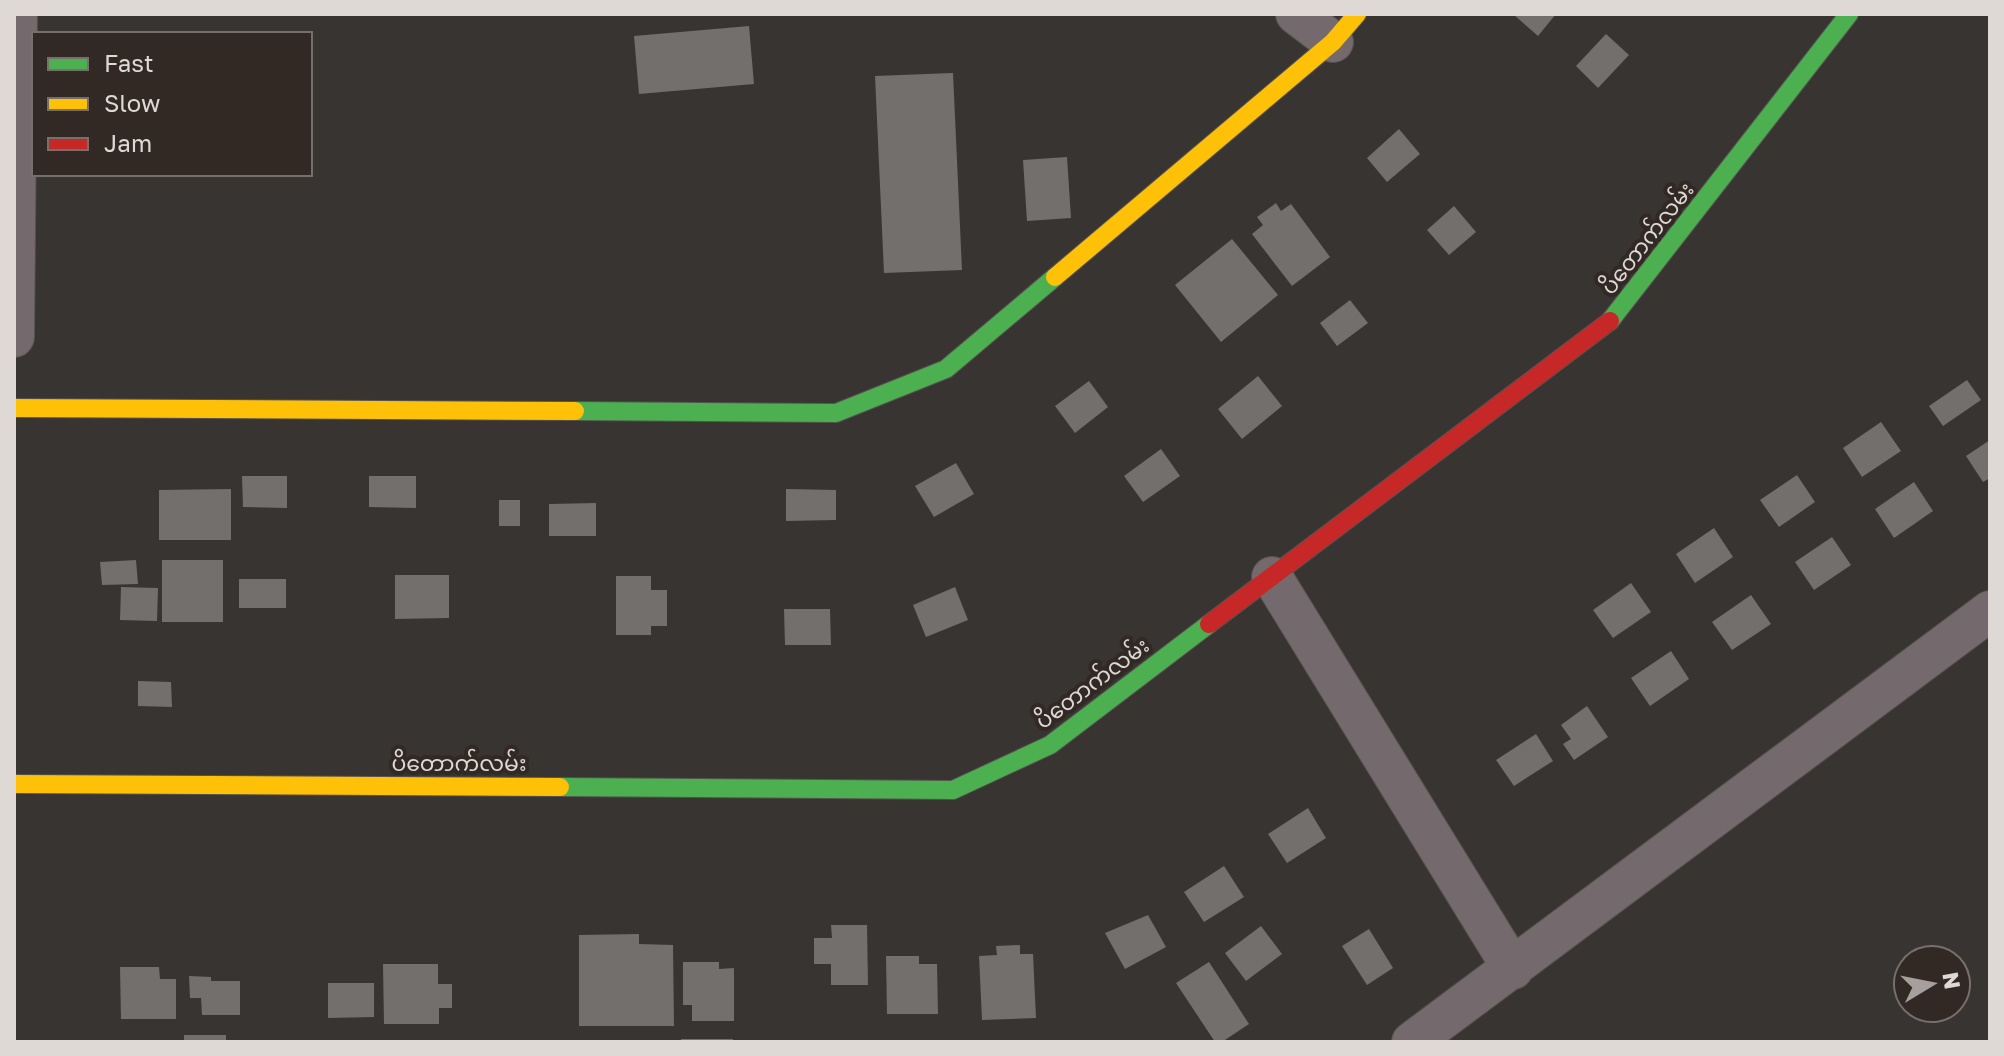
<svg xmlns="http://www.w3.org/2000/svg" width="2004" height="1056" viewBox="0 0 2004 1056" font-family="'Golos Text','Noto Sans Myanmar',sans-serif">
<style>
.building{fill:#736f6d}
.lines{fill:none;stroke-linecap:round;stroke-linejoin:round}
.street-casing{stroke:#555250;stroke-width:42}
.fast-casing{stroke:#555250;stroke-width:20}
.slow-casing{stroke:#555250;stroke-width:20}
.jam-casing{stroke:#555250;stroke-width:20}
.street{stroke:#746a6e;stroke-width:40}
.fast{stroke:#4caf50;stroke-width:18}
.slow{stroke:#ffc107;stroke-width:18}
.jam{stroke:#c62828;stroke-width:18}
.labels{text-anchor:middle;stroke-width:8;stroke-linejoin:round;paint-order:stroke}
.street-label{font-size:22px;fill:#dfd9d6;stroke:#322924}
</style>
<rect width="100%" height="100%" fill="#383432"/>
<path class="building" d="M1513,14h43l-18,22z
M749,26l5,58 -115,10 -5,-58z
M1606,34l23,21 -31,33 -22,-22z
M953,73l9,197 -78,3 -9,-197z
M1399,129l21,25 -33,28 -20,-24z
M1067,157l4,61 -44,3 -4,-61z
M1276,203l5,8 10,-7 39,53 -38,29 -40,-52 11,-9 -6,-8z
M1454,206l22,26 -27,23 -22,-25z
M1232,239l46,56 -57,47 -46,-57z
M1350,300l18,23 -31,23 -17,-23z
M1258,376l24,30 -40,33 -24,-30z
M1967,380l14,20 -38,26 -14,-20z
M1089,381l19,26 -33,26 -20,-27z
M1881,422l20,29 -39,26 -19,-29z
M1990,440v38l-7,4 -17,-26z
M1161,449l19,27 -37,26 -19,-26z
M956,463l18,31 -40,23 -19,-31z
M1797,475l18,27 -36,25 -19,-27z
M242,476h45v32l-44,-1z
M369,476h47v32l-47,-1z
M1914,482l19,29 -39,27 -19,-29z
M231,489v51h-72v-50z
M786,489l50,1v30l-50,1z
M499,500h21v26h-21z
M596,503v33h-47v-32z
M1714,528l19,29 -38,26 -19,-29z
M1832,537l19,28 -37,25 -19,-28z
M136,560l2,24 -36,1 -2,-23z
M162,560h61v62h-61z
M395,575h54v43l-54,1z
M616,576h35v14h16v36h-16v9h-35z
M239,579h47v29h-47z
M1631,583l20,29 -38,26 -20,-28z
M121,587l37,1 -1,33 -37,-1z
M955,587l13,33 -42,17 -13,-32z
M1751,595l20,29 -39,26 -20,-28z
M784,609h46l1,36h-46z
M1671,651l18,28 -39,27 -19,-28z
M138,681l33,1 1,25 -34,-1z
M1587,706l21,31 -34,23 -11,-16 8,-5 -10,-14z
M1536,734l17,27 -39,25 -18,-26z
M1308,808l18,30 -39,25 -19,-29z
M1224,866l20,31 -40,25 -20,-30z
M1148,915l18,32 -41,22 -20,-36z
M831,925h36l1,60h-37v-21h-17v-26h18z
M1261,926l21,28 -36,27 -21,-28z
M1369,929l24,39 -26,17 -25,-39z
M639,934v10l34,1 1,81h-95v-91z
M1020,945v9h13l3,64 -54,2 -3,-64 18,-1 -1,-9z
M886,956h33v8h18l1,50h-51z
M683,962h36v7l15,-1v53h-42v-16h-9z
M1209,962l40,62 -27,18h-7l-39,-59z
M383,964h55v20h14v24h-13v16h-55z
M120,967h39l1,12h16v40h-55z
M189,976l22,1v4h29v34h-38l-1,-17h-11z
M328,983h46v34l-46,1z
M184,1035h42v7h-42z
M681,1039h52v3h-52z"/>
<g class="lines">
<defs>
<path id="street" d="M1296,14l37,28
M14,337l3,-323
M1272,577l241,392
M1412,1042l578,-431"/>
<path id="fast" d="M1610,321l239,-307
M575,411l261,2 110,-44 109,-92
M560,787l393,3 97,-45 159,-121"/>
<path id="slow" d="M1055,277l278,-235 24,-28
M14,408l561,3
M14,784l546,3"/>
<path id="jam" d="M1209,624l401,-303"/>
</defs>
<use href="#street" class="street-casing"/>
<use href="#fast" class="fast-casing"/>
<use href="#slow" class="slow-casing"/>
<use href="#jam" class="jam-casing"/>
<use href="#street" class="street"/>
<use href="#fast" class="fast"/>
<use href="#slow" class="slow"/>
<use href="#jam" class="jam"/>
</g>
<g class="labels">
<g class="street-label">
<text transform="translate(1647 238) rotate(-52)" y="8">ပိတောက်လမ်း</text>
<text transform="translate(1092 683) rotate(-37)" y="8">ပိတောက်လမ်း</text>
<text x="459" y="771">ပိတောက်လမ်း</text>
</g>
</g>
<rect width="2004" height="1056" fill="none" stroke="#dfd9d6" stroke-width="32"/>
<rect x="32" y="32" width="280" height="144" fill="#322924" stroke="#776f6b" stroke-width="2"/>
<rect x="48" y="58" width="40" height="12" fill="#4caf50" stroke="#776f6b" stroke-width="2"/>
<text x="104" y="72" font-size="24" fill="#dfd9d6">Fast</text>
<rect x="48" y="98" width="40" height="12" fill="#ffc107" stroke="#776f6b" stroke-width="2"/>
<text x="104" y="112" font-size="24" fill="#dfd9d6">Slow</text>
<rect x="48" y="138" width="40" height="12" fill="#c62828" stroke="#776f6b" stroke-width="2"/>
<text x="104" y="152" font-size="24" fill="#dfd9d6">Jam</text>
<g transform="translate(1932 984) rotate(80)"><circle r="38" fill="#322924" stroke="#776f6b" stroke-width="2"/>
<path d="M0-6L14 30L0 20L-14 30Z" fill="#a59f9d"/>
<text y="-12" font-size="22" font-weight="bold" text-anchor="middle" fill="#dfd9d6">N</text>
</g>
</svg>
